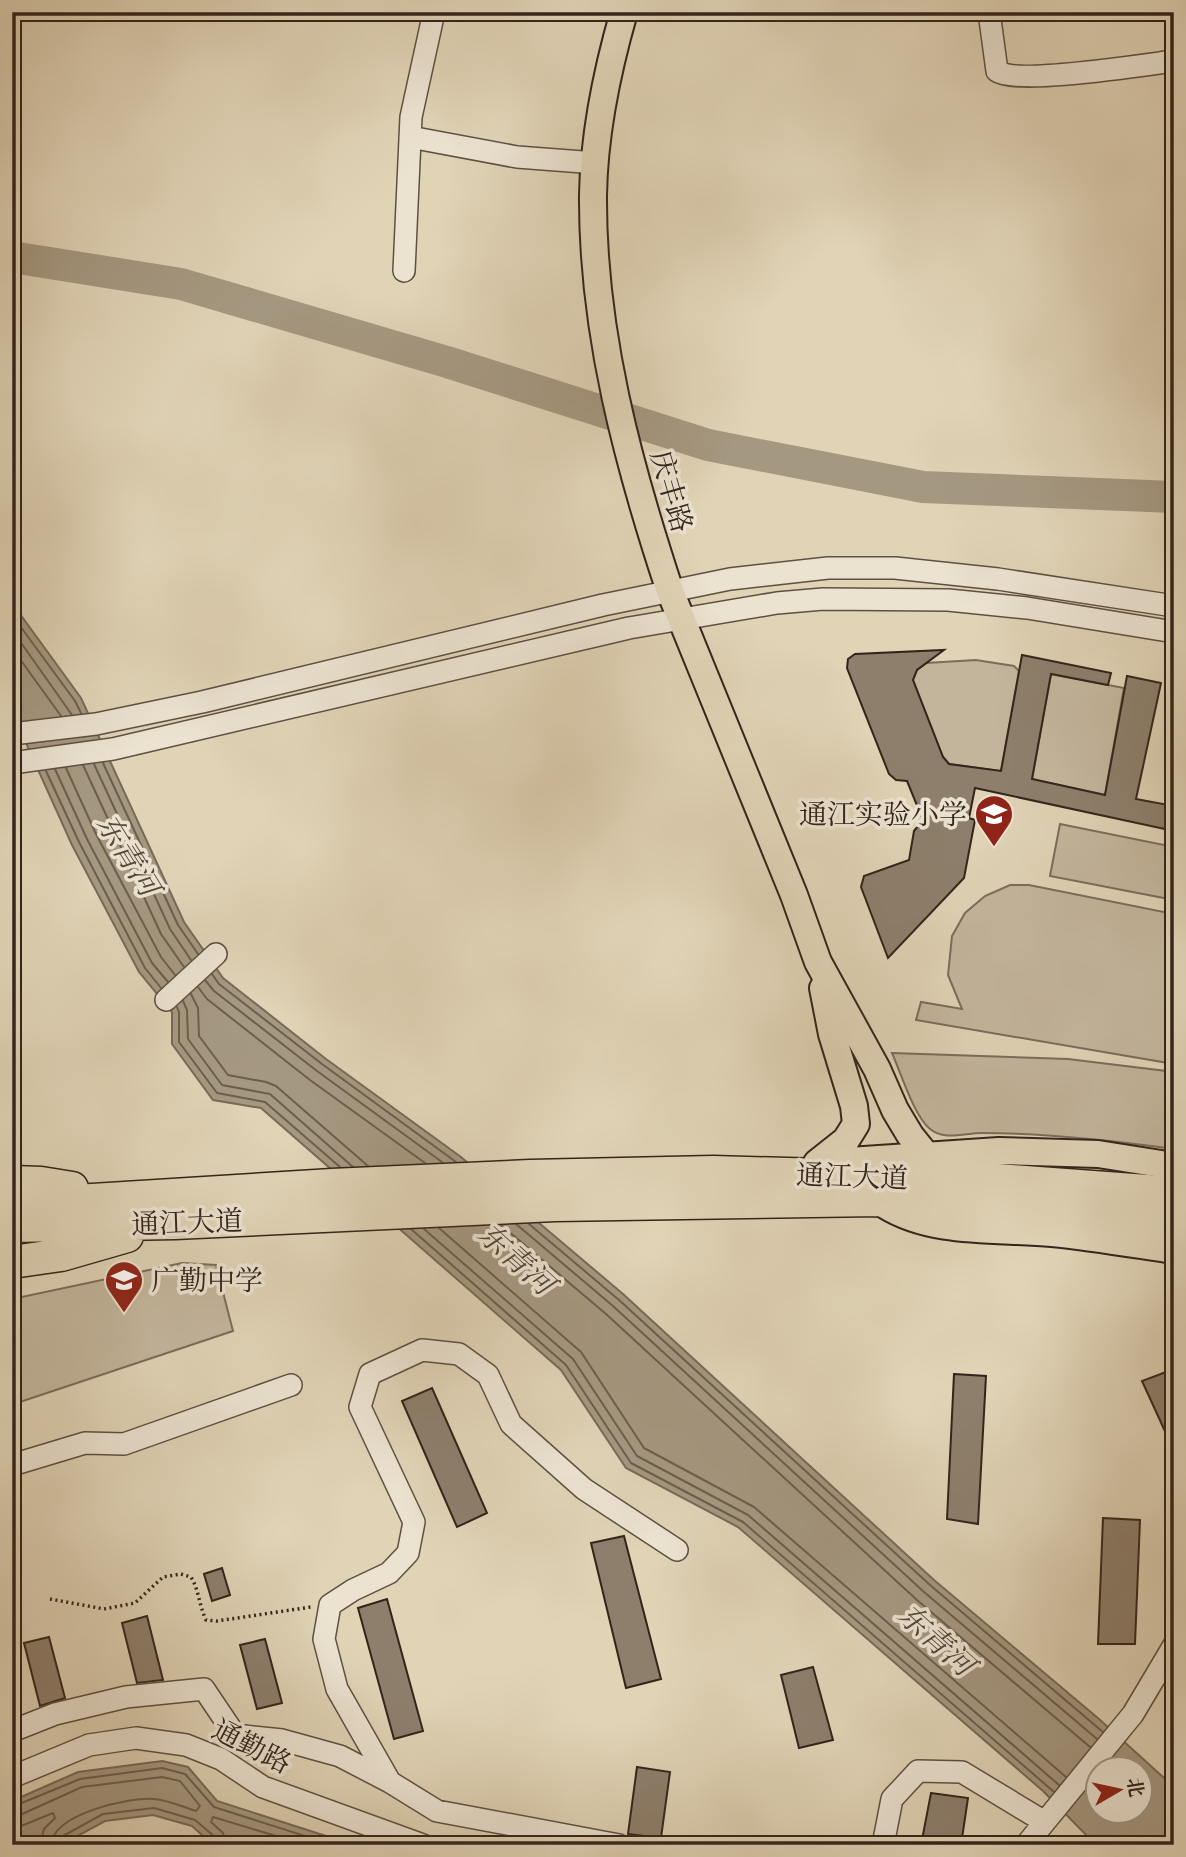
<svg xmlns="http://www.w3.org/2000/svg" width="1186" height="1857" viewBox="0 0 1186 1857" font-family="Alegreya,'Noto Serif SC',serif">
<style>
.green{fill:#c3b59c;stroke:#7b6c5c;stroke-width:2}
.water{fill:#a59881;stroke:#776a58;stroke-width:2;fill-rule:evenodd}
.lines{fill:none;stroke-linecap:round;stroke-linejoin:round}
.shore{stroke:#6c5e4e;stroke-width:2}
.river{stroke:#a59881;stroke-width:32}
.building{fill:#8d7f6c;stroke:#33241b;stroke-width:2}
.minor-casing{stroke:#5e5042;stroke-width:24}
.major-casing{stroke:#33241b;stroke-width:30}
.highway-casing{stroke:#33241b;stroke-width:35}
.path{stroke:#33241b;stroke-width:3.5;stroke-dasharray:2 3.5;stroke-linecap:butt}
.minor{stroke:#ebe2d0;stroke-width:21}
.major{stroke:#e0d3b6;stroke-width:26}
.highway{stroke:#e0d3b6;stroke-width:32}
.labels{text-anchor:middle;stroke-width:7;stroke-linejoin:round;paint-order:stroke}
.street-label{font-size:28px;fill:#33241b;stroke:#ebe2d0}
.poi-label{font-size:28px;fill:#33241b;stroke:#ebe2d0;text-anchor:end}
.water-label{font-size:30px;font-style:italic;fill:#55473a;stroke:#ebe2d0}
</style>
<rect width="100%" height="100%" fill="#e0d3b6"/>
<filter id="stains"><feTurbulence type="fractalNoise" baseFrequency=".00286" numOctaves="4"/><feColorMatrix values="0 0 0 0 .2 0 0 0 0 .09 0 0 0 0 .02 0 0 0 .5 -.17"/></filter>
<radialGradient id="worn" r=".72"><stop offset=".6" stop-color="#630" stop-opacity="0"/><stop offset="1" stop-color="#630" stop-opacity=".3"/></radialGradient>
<path class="green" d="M976,660l38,6 5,5 -18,100 -52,-7 -6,-7 -30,-77 4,-10 9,-7z
M1051,674l73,14 -19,107 -73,-16z
M1060,824l114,23v53l-124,-24z
M1010,885h19l145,29v150l-258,-44 5,-18 41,7 -14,-34 4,-39 13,-23 20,-17z
M892,1053l176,6 106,13v77c-64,-9 -128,-16 -192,-16 -17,0 -38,8 -52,-4 -16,-13 -29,-56 -38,-76z
M182,1263l34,2 17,66 -216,72 -5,-16v-88z"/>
<path class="water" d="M12,603l69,95 103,224 39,56 103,81 135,98 162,137 311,286 165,139 75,68v58h-78l-53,-54 -305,-264 -112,-59 -65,-98 -300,-262 -48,-8 -41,-56v-32l-33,-40 -67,-127 -60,-133zM1098,1770h42v42h-42z
M162,1761l26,6 29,34 137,44h-141l-21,-19 -39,-11 -48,6 -44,24h-49v-44l66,-29z"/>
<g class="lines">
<path class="shore" d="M12,615l63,86 6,12
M12,630l60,85
M12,648l49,68
M103,763l75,162 20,29
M94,764l76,165 21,31
M83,765l78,169 23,33
M66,768l30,66 65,123 14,18
M55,769l32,70 65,124 16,19
M46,771l33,71 66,126 16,20
M212,974l7,10 103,80 134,98
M205,980l9,11 103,80 125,91
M198,987l9,12 103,81 115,83
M191,994l7,14 1,28 29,39 38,7 10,4 92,80
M183,1001l4,9 1,29 34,46 48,9 83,73
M177,1007l2,5v30l38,51 48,9 75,65
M516,1224l97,82 311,286 173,147
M529,1224l90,76 311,285 173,147
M501,1225l105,89 311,286 173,147
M439,1228l142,124 63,96 110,59 312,270
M411,1229l155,136 65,98 112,59 311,270
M424,1229l149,130 64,97 111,59 311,270
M12,1807l68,-28 82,-11 23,6 29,33 119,38
M12,1816l8,-1 62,-28 80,-10 18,4 20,25 -4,5c-13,-4 -28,-11 -42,-12 -26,-2 -101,15 -103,46
M12,1826h9l32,-13 2,5 -11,11 -4,16
M60,1845l3,-9 40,-22 51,-6 41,12 20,17 2,8
M226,1845l-3,-12 -12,-11 2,-5 93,28"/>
<path class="river" d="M12,257l169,27 266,78 261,83 215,42 251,10"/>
</g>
<path class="building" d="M944,650l-27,20 -4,10 30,77 6,7 52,7 21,-116 89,18 -3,12 -57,-11 -19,105 73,16 22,-119 34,7 -25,116 38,7v25l-199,-43 -6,30 6,2 -11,58 -76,80 -27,-71 3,-11 45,-16 5,-29 9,-11 -16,-39 -11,-1 -7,-6 -42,-106 1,-9 7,-5z
M1174,1369v82l-32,-70z
M954,1374l32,2 -8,148 -31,-5z
M432,1388l55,125 -30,14 -55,-126z
M1103,1518l37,2 -5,124h-37z
M624,1536l37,143 -35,9 -35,-145z
M222,1568l8,27 -18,6 -8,-27z
M387,1599l36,132 -29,8 -36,-131z
M147,1616l16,64 -26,3 -15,-60z
M49,1637l16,61 -25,8 -16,-63z
M265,1639l17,64 -25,6 -17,-64z
M813,1667l20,73 -34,8 -18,-73z
M637,1767l33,5 -9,66 -33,-4z
M931,1793l37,5 -7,47h-40z"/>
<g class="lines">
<defs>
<path id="minor" d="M989,12l8,59c19,14 146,-6 177,-10
M410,137l107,20 79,6
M404,271l7,-154 23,-105
M12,734l84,-10 106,-22 401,-97 127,-26 98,-11h67l103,11 176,27
M12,763l101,-14 516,-121 148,-25 46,-4 125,1 79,8 147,24
M166,1000l50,-46
M12,1465l73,-22 39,1 167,-59
M12,1731l43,-17 71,-17 78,-8 31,46 47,5 58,16 50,26 47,29 182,34
M12,1777l77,-32 47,-7 50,7 35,14 42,28 160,58
M390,1782l-53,-93 -13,-50 6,-34 23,-15 36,-17 19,-20 6,-31 -54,-115 10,-33 52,-24 37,4 29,21 23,49 73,65 93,61
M883,1845l9,-46 26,-28 44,1 81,49
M1026,1845l107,-131 41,-69"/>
<path id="major" d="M624,12c-17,59 -30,122 -31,183 -1,136 35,269 77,396l124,304 24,67 59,107 18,41 15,25 16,20 23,14 21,8
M817,1163l29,-23 10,-16 -2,-18 -22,-72 -9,-46
M819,1163l180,-12 99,3 76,12
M885,1205c48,30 112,23 167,28 40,4 81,11 122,17"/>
<path id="highway" d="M12,1182l29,1 31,5
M12,1205l320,-20 198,-9 183,-4 284,8 177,13
M12,1226l163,-3 380,-18 322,-5 163,11 134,13
M12,1262l49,-7 66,-19"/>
</defs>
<use href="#minor" class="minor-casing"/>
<use href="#major" class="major-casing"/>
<use href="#highway" class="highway-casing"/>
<path class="path" d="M50,1599l54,10 31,-6 28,-26 18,-3 10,3c8,13 8,28 15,43l11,1 94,-14"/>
<use href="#minor" class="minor"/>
<use href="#major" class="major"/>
<use href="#highway" class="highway"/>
</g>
<defs>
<symbol id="school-pin" viewBox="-11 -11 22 30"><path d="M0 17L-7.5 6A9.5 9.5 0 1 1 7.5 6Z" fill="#8f2418" stroke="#ebe2d0"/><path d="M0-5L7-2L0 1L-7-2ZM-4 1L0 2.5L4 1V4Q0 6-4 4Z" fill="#fff"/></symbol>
</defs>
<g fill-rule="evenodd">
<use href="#school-pin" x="972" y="792" width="44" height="60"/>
<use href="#school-pin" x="102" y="1258" width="44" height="60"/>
</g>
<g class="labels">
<g class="street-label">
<text transform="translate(672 491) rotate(74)" y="10">庆丰路</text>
<text transform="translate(852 1176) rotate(2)" y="10">通江大道</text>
<text transform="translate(187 1222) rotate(-2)" y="10">通江大道</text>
<text transform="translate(252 1746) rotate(27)" y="10">通勤路</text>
</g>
<g class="poi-label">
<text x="967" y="824">通江实验小学</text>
<text x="151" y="1290" text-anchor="start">广勤中学</text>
</g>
<g class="water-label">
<text transform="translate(128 855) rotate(58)" y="10">东青河</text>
<text transform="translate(516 1259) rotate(42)" y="10">东青河</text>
<text transform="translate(936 1640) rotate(42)" y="10">东青河</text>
</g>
</g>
<rect width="1186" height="1857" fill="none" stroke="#e0d3b6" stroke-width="42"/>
<rect x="14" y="14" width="1158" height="1829" fill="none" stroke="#33241b" stroke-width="3.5"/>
<rect x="21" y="21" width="1144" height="1815" fill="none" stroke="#33241b" stroke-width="2"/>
<g transform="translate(1119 1790) rotate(81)"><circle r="33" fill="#ebe2d0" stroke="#a19688" stroke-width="2"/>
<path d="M0-5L12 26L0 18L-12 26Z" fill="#8f2418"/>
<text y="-10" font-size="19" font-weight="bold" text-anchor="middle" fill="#33241b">北</text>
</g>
<rect width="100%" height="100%" filter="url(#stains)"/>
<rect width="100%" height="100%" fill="url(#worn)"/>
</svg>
